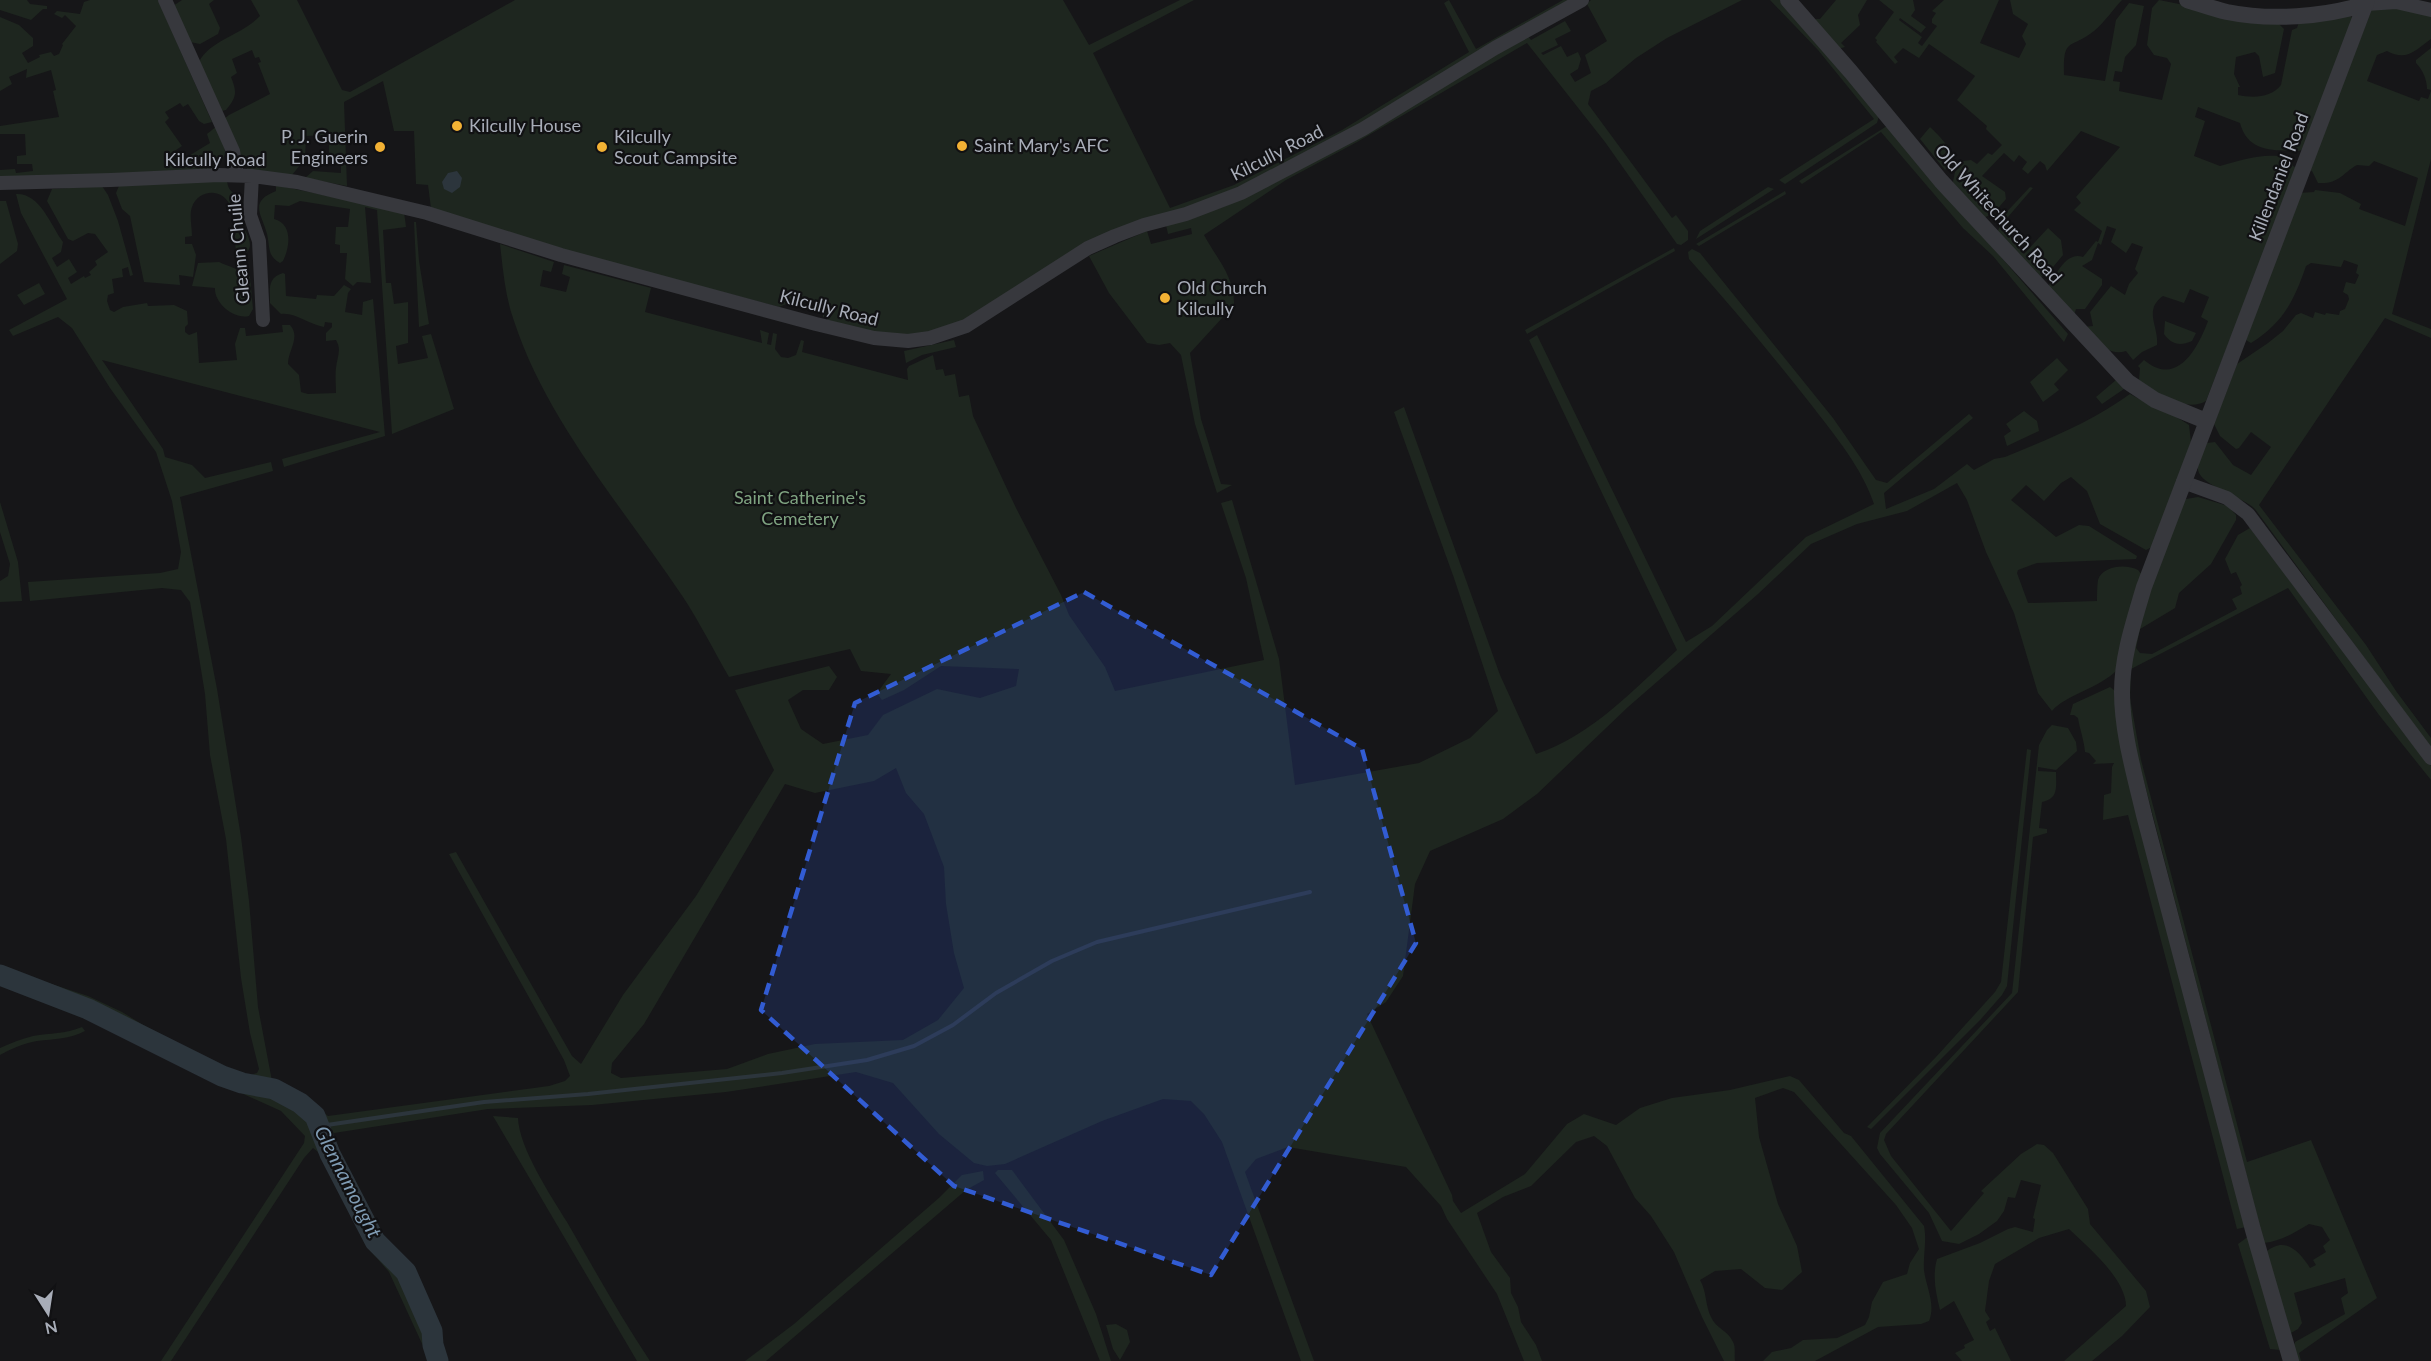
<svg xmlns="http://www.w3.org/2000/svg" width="2431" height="1361" viewBox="0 0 2431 1361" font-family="Lato,sans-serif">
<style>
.green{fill:#1e261f;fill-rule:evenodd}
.water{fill:#2c353c}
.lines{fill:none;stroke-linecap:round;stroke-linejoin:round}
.stream{stroke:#2c353c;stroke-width:4}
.river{stroke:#2c353c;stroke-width:21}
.minor{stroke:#37383d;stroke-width:14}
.tertiary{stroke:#37383d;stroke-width:16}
.marked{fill:#325cd3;fill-opacity:0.2;stroke:#325cd3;stroke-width:4.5;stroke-dasharray:12 8;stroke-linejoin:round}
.poi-dot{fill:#f2b134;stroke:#111113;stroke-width:2}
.labels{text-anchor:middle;stroke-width:4.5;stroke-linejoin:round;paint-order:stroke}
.poi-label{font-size:18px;fill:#a8adb8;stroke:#111113;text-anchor:start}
.street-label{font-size:18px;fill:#a8adb8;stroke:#111113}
.park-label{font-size:18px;fill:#7fa381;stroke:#111113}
.water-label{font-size:20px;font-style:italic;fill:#7f9bb3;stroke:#111113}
</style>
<rect width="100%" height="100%" fill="#161618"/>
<path class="green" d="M0,0h27l3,4 17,2v3h-4l-12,11 -31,-10z
M90,0h68l54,122 -8,2 -5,-3 -11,-17 -5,3 -3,-4 -15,9 4,6 -4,4 17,24 -12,8 7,9 33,-20 -3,-9 10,-8c7,19 16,31 -5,43l-212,10v-9l15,-1 1,4 17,-2 -1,-7h-15v-8l9,-1 -1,-21h-25v-8l59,-9 -6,-26 3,-1 -5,-20 -25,8 1,-9 -18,8 3,7 -12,7v-74l19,8 14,13v8l-11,7 6,10 12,-6 -1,-2 12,-3 3,4 5,-2 4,-9 -1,-1 14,-18 -11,-11 -3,3 -8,-4 3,-3 23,3 4,-12z
M182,0h32l-5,4 11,24 -2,6 -18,10 -10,-2 -17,-36z
M251,0h46l45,90 8,2 165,-92h548l26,45 91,-45h14l-101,53 77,155 64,-23 108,-55 127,-78 -25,-49 5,-3 27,49 87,-49h8l-200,120 -124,63 -54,23 -48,14 -172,97 -42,18 -45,1 -59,-14v-4l-4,-1 -2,-16 -30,1 -12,5 -217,-57 -131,-42 -3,-23 -12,-1 -2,-53h-20l-11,-50 -39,21 3,84 -42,-8 8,-7 28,2v-12h-12v-24l-2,-2 -21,1 -1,23 -13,16 -44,-5 -24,-51 5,-4 41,-21 -12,-31 3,-1 -2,-5 -4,1 -3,-8 -20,9 5,14 -6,4c6,15 6,20 -5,33l-5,1 -22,-49c10,-21 43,-27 61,-46z
M1591,0h151l-75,38 -31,20 -30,25 -15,8 -3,13 84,114 4,-3 12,16v9l-7,5 -4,-1 -72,-102 -78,-99 -170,99 -71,38 -82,55c13,24 31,42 30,70l-44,48 11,66 20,65 11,1 -15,8 -22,-69 -14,-69 -11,-12 -11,2 -12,-2 -38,-50 -20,-37 58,-25 4,13 41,-10 -1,-6 -23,6 -2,-9 57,-18 27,-13 278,-158 3,4 34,-19 6,10 -16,8 3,6 -17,8 2,2 18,-9 6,11 11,-5 3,7 -3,10 -8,5 5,8 16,-9 -6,-18 22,-14 -20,-37z
M1770,0h10l99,116 -2,7 -92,61 -6,-4 95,-61 -56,-69z
M1836,0h31l-9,15 2,10 -19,18 4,4 -7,2 -22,-27v-3h4z
M1879,0h34l2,10 -4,6 15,11 -5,6 -21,-15 -1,2 23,17 -4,6 4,3 15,-20 -5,-3v-4l4,-6 -4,-2 12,-11h55l-19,43 39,15 7,-14 -4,-8 6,-12 -15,-10 -3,-14h112c-8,8 -17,22 -28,31 -24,19 -31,5 -30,44l41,6 11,-61 13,-17 15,3 -8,39 -11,12 -3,15 -7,-1 -2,10 7,1 -1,9 43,9 9,-36 -4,-6 -13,-3 -7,-10 5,-37 7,-8 120,24 5,5 -9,44 -12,4 -4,-21 -4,-4 -19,5 -2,17 6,13h-2v8c15,3 33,3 43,-10l11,-55 5,-2 2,-6 51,-7 3,4 -50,130 -4,2c-25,-1 -51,2 -59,-28l-42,-16 -3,10 10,4 -11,35 26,10c26,-7 43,-14 71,-8l2,8 4,2 -91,233c-20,12 -51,-8 -67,-21l1,-12 -2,-2 6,-6c33,28 54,-12 64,-39l-7,-4 8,-20 -19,-8 -6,14 -21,-7c-20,14 -4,31 -6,49l-15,7 -9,8 -7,-9c-19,6 -30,-11 -42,-24l9,-1 -3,-14 21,-26 14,9 4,-11 9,-11 -3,-4 8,-22 -11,-4 -6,10 -15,-11 5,-13 -9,-3 -6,19 -3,-2 -6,17 -10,6 20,13v6l-17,24h-9l-2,6 -26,-28c8,-12 18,-36 35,-30l13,-16 2,1 4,-11 -28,-21 7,-7 -5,-6 44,-50 -39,-16 -34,40 -2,-6 -5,-4 -12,13 -6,-5 5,-7 -8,-7 -5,7 -10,-9 -22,23 23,16 1,7 -13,15 -10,4 -31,-32 3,-14 8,-11 8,-1 6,4 11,-11 4,2 10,-10 -16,-16 1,-3 -30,-26 18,-24 -46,-32 -10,14 -16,-10 -9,9 4,5 -3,2 -19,-22 1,-2 -2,-2 19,-26z
M2388,5l43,9v25c-16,11 -24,23 -44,12l-10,4 -10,26 52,20 2,-4 7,2 3,-8v68l-39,155 39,15v9l-46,-20 -126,187 107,140 30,46 35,47v11l-176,-240c-13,-13 -54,-23 -57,-39 -1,-9 6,-19 9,-27l8,-1 18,23 18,10 20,-28 -20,-15 -12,16 -3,1 -16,-13 -6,-12 23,-60 31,-21 15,-12 13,-16 5,-2 12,5 2,-6 10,3 1,-2 13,2 1,-4 5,-2 4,-10 -1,-4 -5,-3 3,-10 9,2 4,-9 -3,-2 2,-8 -14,-5 -3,7 -30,-4 -5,3c-12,35 -23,57 -55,77l-5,-3 53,-147 15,-1 1,-2 25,3 21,11 -2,5 46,17 13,-48 -44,-17 -5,5 -12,-1c-16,9 -17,19 -39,18l-6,-12 -3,-1 63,-161z
M2431,48v42l-4,-1c0,-9 -4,-19 -11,-26v-3z
M1887,126l181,208 -4,8 -71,-86 -30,-28 -82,-96 -79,52 -3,-3z
M1930,127c12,12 30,27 15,43l-25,-31z
M227,180c1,13 7,10 12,20 2,6 1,13 2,19 4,16 18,27 0,38l-4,-2c-4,-15 -1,-32 -6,-47 -6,-20 -32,-20 -39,-1 -3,8 0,20 0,29l-7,1v7h7l4,11 -3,22 -14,-2 1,10 -36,-3 -14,-66 -8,-7 -6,-16 3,-7z
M276,185l128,27 2,15 -23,3 3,53h5l3,21 14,-2v41l-12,3 2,18 30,-6 -6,-22 9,-2 23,75 -62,25 -15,-224 -12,-3 6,76 -14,-1 -4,4 -8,-7 2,-26h-7v-8l-5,-1 1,-17h12l2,-18 -50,-8 -11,5 -14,-1 -1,14c19,5 16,28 9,42l-3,2c-13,-7 -10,-17 -13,-29 -5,-20 -19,-32 9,-43z
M102,186l6,9 10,26 15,54 -3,1 -2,-9 -6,2 1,8 -11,2 2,14 -6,2 -1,6 3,9 4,2 9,-5 24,-4 1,3 26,-1 13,6 1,13 -3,3v5l4,3 8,-3 2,31 38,-3 -2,-16 5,-16h5l1,8 37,-4 -1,-7h8c11,12 -2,25 -2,39l11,11 2,17 7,2 28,-1c0,-8 -1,-17 0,-25 1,-11 6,-18 0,-28l-10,1v-8l6,-6v-4l-7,-1 -1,5c-14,-2 -29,-15 -43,-13l-11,-11c0,-14 -3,-25 13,-30l2,1 1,22 30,3 1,-4 17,1 10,-11 7,4 -3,4 -3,19 17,3 1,-13 10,-3 12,137 -101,31 -2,-8 98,-27 -278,-72 61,89 2,8 27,8 13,13 66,-16 2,9 -93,26 37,192 24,148 8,64 9,106 14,74 3,3 35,18 18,14 221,-30 16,-5 5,-5 -6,-16 -115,-206 7,-2 116,204 9,8 42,-69 73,-99 78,-126 -39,-80 94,-24 8,11 -8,13h-26l-15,10 13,29 22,15 45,-9 15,-20 54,-26 43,9 36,-12 3,-17 -78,-3 -37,24 -22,10 -4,-5 2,-6 11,-15 -30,-3 -11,-22 -121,28c-15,-26 -29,-54 -46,-80 -58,-87 -136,-175 -169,-276 -9,-25 -11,-51 -14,-77l54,18 -3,10 -8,-2 -3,16 26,6 4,-15 -8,-3 2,-9 87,23 -6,24 117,31 -2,-13 9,3 -2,11 4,1 2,-12 4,1 -2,15 6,8 7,1 8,-3 5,-15 3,1 -2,11 106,28 -1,-11 2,-3 24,-11 3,15 7,-1 2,7 10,-2 4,23 10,-2 4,21 43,92 45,87 8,20 36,52 10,24 149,-31 -18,-82 -25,-75 11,-3 47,159 16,126 124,-22 51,-25 28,-27 -44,-133 -60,-166 10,-5 96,268 36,79c57,-19 98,-65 141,-104l-148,-310 8,-5 149,307 26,-16 94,-89 68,-33c-12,-36 -38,-67 -61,-97 -40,-51 -81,-100 -124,-148l-1,-7 4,-3 8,4 133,165 43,62 11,3 82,-69 4,4 -89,75 2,16 48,-20 33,-25 7,6 20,-11 11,-2c44,-18 86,-35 125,-63 19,11 41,18 59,31l2,17 -39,105 -6,3 -46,-26 -13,-33 -16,-14 -10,6 -17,18 -18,-16 -15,15 45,37 23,-12 10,1 48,30 -1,3 -99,4 -19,7 -1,3 11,30 69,-2c0,-6 0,-14 1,-21 5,-15 29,-16 40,-10l4,5 -25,95c-17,18 -52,25 -65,41l-14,-18 -24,-80 -28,-61 -19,-52 -10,-17 -50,28 -50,13 -46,20 -53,50 -130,113 -91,87 -34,25 -73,32 -15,33 -12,92 -17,26 -19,12 85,181 1,6 8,12 64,-39 42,-50 17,-10 32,11 24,-17 32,-10 58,-8 60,-14 9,4 45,53 7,3 73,90c3,15 -1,29 0,44 2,17 12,34 5,51l-8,3 -43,3 -63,34h-52l9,-9 19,-4 12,-8 34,-2 28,-13 4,-8 3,-15 11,-20 24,-8 3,-11 9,-14 -7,-21 -16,-23 -102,-113 -11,-4 -28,10 4,39 19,67 19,42 5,26 -20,18 -17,-2 -24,-19 -26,2 -15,9c7,12 5,25 11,37 5,12 17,13 22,25 3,5 1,13 2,19h-11l-22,-44 -28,-65 -23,-36 -16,-18 -28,-52 -13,-10 -18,6 -45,44 -28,11 -26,16 14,39 19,26 1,15 7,14 3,15 15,23 6,16h-18l-27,-67 -50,-75 -6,-13 -35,-39 -118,-20 -32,12 -11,13 69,189h-13l-79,-219 -18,-28 -13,-13 -28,-2 -61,22 -97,43 -18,2 -13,-3 -35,-29 -46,-51 -37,-11 -130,20 -134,13 -104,4 -154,24 -4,7 49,99 31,34 26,55 3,19 6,14h-15l-41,-89 -20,-23 -51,-97 -5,-4 -9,10 -133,203h-10l143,-218 1,-7 -24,-25 -53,-24 -113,-60 -33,-16 -82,-28v-16l88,29 34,16 49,30 58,27 22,6 6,-2 2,-4 -9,-36 -9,-55 -15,-139 -16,-84 -5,-61 -15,-92 -9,-12 -19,-2 -132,13 -2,-19 132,-9 18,-4 3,-17 -9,-51 -16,-49 -46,-64 -38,-60 -14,-11 -45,19 -4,-6 58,-31 -46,-86 -5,-19c24,-1 34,30 47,48l-2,10 -9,6 5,9 12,-8 8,13 -9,6 3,6 13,-8 1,2 6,-3 -2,-3 8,-7 -2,-4 13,-9 -13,-18 -7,-1 -15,8 -5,-2 -21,-38 5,-12zM896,768l10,25 18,21 20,53 2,37 8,49 10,35 -26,32 -35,20 -88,4 -47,10 -41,15 -106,9 -10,-5 1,-10 32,-39 141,-240 30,9 59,-12z
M1768,187l6,2 -78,50 4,-8z
M2030,187l3,1 -32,37 23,29 24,-26 13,12 2,15 -15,18 -7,4 -44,-45 4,-7 -1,-6z
M1785,191l1,3 -87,52 -3,-2z
M0,201h6l12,43 -1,7 -17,13z
M414,222h2l3,39 10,63 -10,3z
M1674,248l1,3 -148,83 -2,-4z
M219,262c10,5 22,7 31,15l3,32 -4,7c-15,4 -35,-13 -34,-28l-23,-2 6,-23z
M39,283l6,11 -21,11 -7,-10z
M2165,321l31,12 -4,8c-12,5 -20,4 -28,-7z
M954,340l2,7 -34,8 -16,8 -2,-12z
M2057,358l11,12 -14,14 5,6 -16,12 -13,-20z
M2116,380l8,9 -22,15 -6,-7z
M2024,411l13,10 2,10 -32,15 -3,-10 7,-5 -5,-7z
M2198,497l30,9 8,9v5l-25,44 -32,29 -4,15 -35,21 -4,19 4,5 12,1 85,-45 -5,-10 10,-5 -2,-7 2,-2 -6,-13 -5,2 -6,-15 13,-24 12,-7 181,238v14l-52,-65 -91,-127 -157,81 -1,29 11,62 106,402 64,-22 66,158 -78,55 2,8h-6l-2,-12 2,-7 50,-28 -4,-16 7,-5 -3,-15 -51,15 8,30 -4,6 -9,5 -23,-82c19,-17 34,0 44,16l6,-3 -3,-5 13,-8 -3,-6 7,-6 -8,-13 -13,-3c-15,9 -28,17 -45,19l-129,-496 -8,-48 10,-77 45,-119 4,-4z
M0,502l18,60 4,39 -22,1v-21l8,-5 2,-12 -10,-32z
M2110,687l4,3 132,537 -9,2 -109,-414 -25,5 1,-25 7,-2 1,-26 2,-4 -21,1 3,-3 -7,-8 -4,-1c-1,-12 -5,-22 -7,-34l-4,-3h-4l3,-11z
M2052,725l16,3 8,14 1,9 -21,19 -18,-3v4l18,1c0,14 3,27 -14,30l-3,26 8,1v4l-14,4 -15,155 -132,142 -2,6 7,16 60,75 33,-38 -3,-2 40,-37 16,-10 7,1 9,8 35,56 2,15 56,67 4,16 -28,29 -30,25h-28l62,-55c0,-27 -38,-59 -57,-77l-30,9 -44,26 -6,17 -4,30 5,8 -4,3 4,9 5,-3 16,33h-49l-7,-8 10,-5 -1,-3 10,-5 -20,-39 -14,9c-4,-17 -8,-33 -3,-51l43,-16 28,-14 7,-2 18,5 2,-13 -2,-1 8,-33 -20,-5 -6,18 -7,-1 -4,14 -7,10 -18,13 -20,10 -17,-3 -13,-28 -49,-59 -3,-6 3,-15 132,-140 27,-248 8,-15z
M2027,749l4,1 -24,236 -5,9 -21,24 -110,110 -4,-2 69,-70 59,-65 6,-10z
M82,1027l3,4c-16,8 -30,8 -48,10 -13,2 -26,8 -37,14v-7c11,-5 21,-9 33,-12 17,-3 32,-2 49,-9z
M493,1116l25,2c1,30 33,78 49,104 27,47 53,94 83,139h-13z
M998,1170h14l52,70 32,74 15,47h-11l-49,-121 -56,-67z
M983,1171l1,9 -18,10 -200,171h-21l49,-37 146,-127 22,-22z
M2249,1236l32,114 -11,-1 -32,-105z
M1116,1324l11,6 3,12 -10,18 -7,-11 -7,-24z"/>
<path class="water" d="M457,171l5,7 -2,9 -8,6 -8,-4 -2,-7 6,-9z"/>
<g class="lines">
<path class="stream" d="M320,1126l164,-24 104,-8 194,-21 85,-13 47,-14 39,-21 43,-32 56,-32 45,-19 213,-50"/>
<path class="river" d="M0,975l88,34 134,67 20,7 32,6 26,14 15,13 15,38 45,87 31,31 26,59 1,14 5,16"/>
<path class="minor" d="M165,0l68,151 4,24
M2366,4l30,-2 35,8
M252,176l-2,39 9,26 4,79
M0,183l111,-3 108,-5 33,1 45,6 130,31 134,42 255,69 58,14 34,3 22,-3 36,-12 122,-78 27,-12 29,-11 42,-11 55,-21 122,-64 132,-81 87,-48
M2183,482l44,16 21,16 183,244"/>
<path class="tertiary" d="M1788,0l63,72 90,109 187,201 27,18 51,21
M2187,0c13,4 27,9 40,12 44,9 96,5 139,-8
M2291,1361l-38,-131 -109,-415c-9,-39 -22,-82 -22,-123 0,-36 12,-71 22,-105l223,-587"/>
</g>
<path class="marked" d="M1084,592l278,157 54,194 -205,332 -257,-89 -193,-176 94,-307z"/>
<g class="poi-dot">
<circle cx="457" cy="126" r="6"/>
<circle cx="962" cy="146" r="6"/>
<circle cx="380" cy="147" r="6"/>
<circle cx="602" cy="147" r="6"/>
<circle cx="1165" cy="298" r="6"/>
</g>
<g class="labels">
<g class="poi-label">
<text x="469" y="132">Kilcully House</text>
<text x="368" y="143" text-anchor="end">P. J. Guerin<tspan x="368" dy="21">Engineers</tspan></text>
<text x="614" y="143">Kilcully<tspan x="614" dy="21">Scout Campsite</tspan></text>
<text x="974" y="152">Saint Mary's AFC</text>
<text x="1177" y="294">Old Church<tspan x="1177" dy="21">Kilcully</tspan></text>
</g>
<g class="street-label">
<text transform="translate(1277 153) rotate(-27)" y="6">Kilcully Road</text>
<text x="215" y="166">Kilcully Road</text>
<text transform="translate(2279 177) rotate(-69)" y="6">Killendaniel Road</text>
<text transform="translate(1998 214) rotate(48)" y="6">Old Whitechurch Road</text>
<text transform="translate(239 249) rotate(-95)" y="6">Gleann Chuile</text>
<text transform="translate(829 308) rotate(14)" y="6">Kilcully Road</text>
</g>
<g class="park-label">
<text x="800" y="504">Saint Catherine's<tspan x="800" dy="21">Cemetery</tspan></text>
</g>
<g class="water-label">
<text transform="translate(348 1182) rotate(63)" y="7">Glennamought</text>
</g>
</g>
<g transform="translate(48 1313) rotate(168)" stroke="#111113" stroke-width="4.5" paint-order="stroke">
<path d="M0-4.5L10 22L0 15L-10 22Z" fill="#a8adb8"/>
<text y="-9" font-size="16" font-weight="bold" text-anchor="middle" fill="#a8adb8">N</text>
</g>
</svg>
